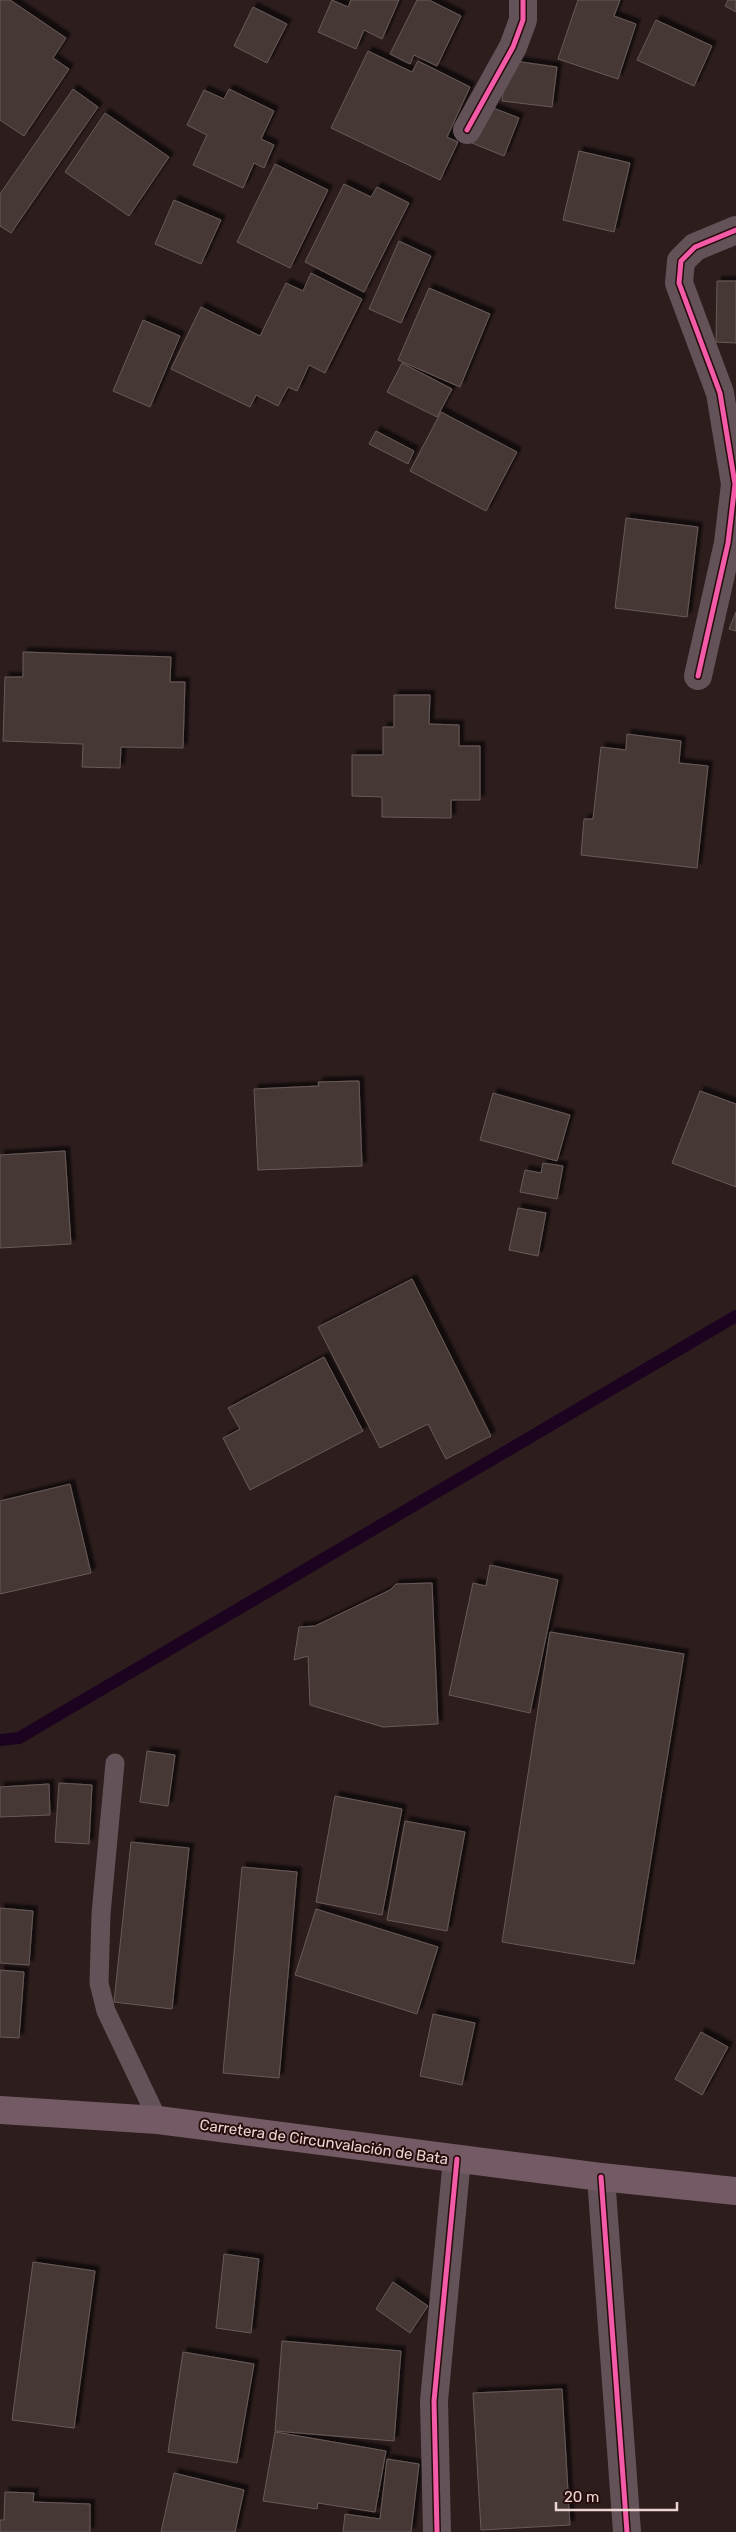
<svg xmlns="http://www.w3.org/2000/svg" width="736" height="2532" viewBox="0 0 736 2532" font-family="Rubik,sans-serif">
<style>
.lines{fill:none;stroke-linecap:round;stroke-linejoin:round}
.stream{stroke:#1c0320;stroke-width:12}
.building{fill:#453835;stroke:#685b58;filter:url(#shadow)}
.service{stroke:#635258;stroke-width:19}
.minor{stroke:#635258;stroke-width:28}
.primary{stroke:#735a64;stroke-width:28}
.cycleway-casing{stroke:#290d0d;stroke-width:8}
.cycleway{stroke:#f35aa7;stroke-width:5}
.labels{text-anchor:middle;stroke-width:4;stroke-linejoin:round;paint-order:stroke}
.street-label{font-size:15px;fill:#ead5d3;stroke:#290d0d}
</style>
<defs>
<filter id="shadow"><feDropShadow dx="4.5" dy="-4.5" stdDeviation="1" flood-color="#0009"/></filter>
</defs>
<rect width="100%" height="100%" fill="#2d1d1d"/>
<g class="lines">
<path class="stream" d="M0,1740l19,-2 717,-422"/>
</g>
<path class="building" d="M0,0h10l56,38 -13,20 16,11 -45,67 -24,-16z
M332,0l16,7 3,-7h48l-17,39 -18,-9 -8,19 -38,-17z
M417,0h12l32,16 -24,50 -23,-11 -4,9 -20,-10z
M578,0h42l-6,16 22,8 -18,55 -60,-20z
M728,0h8v12l-11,-6z
M253,7l34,17 -20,39 -33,-17z
M656,20l56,26 -18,40 -57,-26z
M368,51l44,21 6,-11 52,26 -23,50 11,5 -18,38 -109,-52z
M507,60l50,7 -5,40 -50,-6z
M73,89l25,18 -87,126 -11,-7v-32z
M229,89l45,22 -13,28 13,6 -10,23 -10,-5 -11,25 -50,-23 14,-30 -20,-10 17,-35 20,9z
M483,104l36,14 -15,38 -37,-15z
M105,113l64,44 -40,59 -64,-44z
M579,151l51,12 -16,69 -51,-12z
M275,164l53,26 -38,78 -53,-26z
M344,184l27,13 6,-10 32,16 -45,89 -59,-30z
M174,200l47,20 -20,44 -46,-20z
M399,241l32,15 -30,67 -32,-14z
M311,273l51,26 -37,74 -16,-8 -12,26 -9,-4 -10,19 -22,-11 -6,12 -79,-38 30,-62 59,29 26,-53 17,8z
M717,281h19v62l-20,-1z
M429,288l61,26 -30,73 -62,-27z
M143,320l37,16 -30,71 -37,-16z
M402,363l50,26 -15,28 -50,-25z
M441,412l76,40 -31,59 -76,-40z
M376,431l38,20 -6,13 -39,-20z
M626,518l72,9 -11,90 -72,-9z
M736,612v19l-7,-2z
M23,652l148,5 -1,25h15l-2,66 -62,-1 -1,21 -38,-1 1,-23 -80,-3 2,-64h18z
M394,695h36l-1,29 30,1v21h21v54h-29v18l-69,-1v-20l-30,-1v-41h31v-28h11z
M627,734l54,7 -2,22 29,3 -11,102 -116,-13 3,-36h9l8,-72 25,3z
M359,1081l3,85 -104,4 -4,-81 65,-3 -1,-4z
M700,1091l36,13v83l-64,-24z
M493,1093l77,22 -13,46 -77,-21z
M65,1151l6,93 -71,4v-93z
M543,1163l20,3 -6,33 -37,-7 5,-22 16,3z
M518,1208l28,5 -8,43 -29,-6z
M412,1279l79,157 -45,23 -18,-35 -48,24 -62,-121z
M324,1357l39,74 -113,59 -27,-52 17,-9 -12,-21z
M70,1484l21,89 -91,21v-93z
M490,1565l68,15 -28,133 -81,-18 24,-112 13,3z
M432,1583l6,141 -55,3 -73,-22 -2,-49 -14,4 5,-33 16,-1 75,-36 6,-6z
M550,1632l134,22 -50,310 -132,-22z
M147,1751l28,4 -7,51 -28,-4z
M59,1783l33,2 -3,59 -34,-2z
M49,1784l1,31 -50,2v-30z
M335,1796l67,13 -20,106 -66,-13z
M405,1821l60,11 -18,99 -60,-11z
M131,1842l58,6 -17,161 -58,-7z
M242,1867l55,5 -18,206 -56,-5z
M0,1908l33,3 -4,54 -29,-2z
M316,1909l122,38 -21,67 -122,-39z
M0,1970l24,2 -5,66 -19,-1z
M433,2014l42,9 -13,62 -42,-9z
M701,2032l27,15 -26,48 -27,-16z
M224,2254l35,5 -8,74 -35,-5z
M33,2262l62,9 -21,157 -62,-8z
M393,2282l35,24 -18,27 -34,-24z
M282,2341l119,10 -7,90 -119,-10z
M183,2352l71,12 -17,99 -69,-11z
M562,2389l8,136 -89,5 -8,-137z
M275,2432l111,19 -11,61 -57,-9 -1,6 -54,-8z
M387,2459l32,5 -8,68h-68l2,-18 35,5z
M174,2473l70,17 -9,42h-74z
M5,2492l29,1 -1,9 57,2v28h-90v-12h4z"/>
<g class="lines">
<path class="service" d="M115,1763l-14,151 -2,69 7,28 52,109"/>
<path class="minor" d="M467,130l46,-83 10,-27v-20
M698,676l30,-133 7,-59 -15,-91 -41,-110 2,-22 14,-14 41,-17
M601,2177l26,355
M437,2532l-3,-131 23,-242"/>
<path class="primary" d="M0,2110l158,10 443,57 135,14"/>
<defs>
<path id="cycleway" d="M467,130l46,-83 10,-27v-20
M698,676l30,-133 7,-59 -15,-91 -41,-110 2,-22 14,-14 41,-17
M601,2177l26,355
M437,2532l-3,-131 23,-242"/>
</defs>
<use href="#cycleway" class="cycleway-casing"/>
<use href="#cycleway" class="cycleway"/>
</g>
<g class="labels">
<g class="street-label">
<text transform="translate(324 2142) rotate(8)" y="5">Carretera de Circunvalación de Bata</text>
</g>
</g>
<path d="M556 2502v8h121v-8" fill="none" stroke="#ead5d3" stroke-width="2.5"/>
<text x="564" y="2502" font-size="15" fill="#ead5d3" stroke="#290d0d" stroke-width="4" paint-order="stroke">20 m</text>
</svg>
